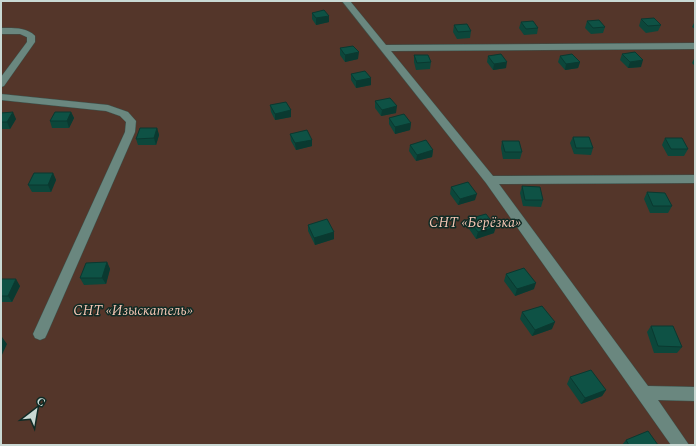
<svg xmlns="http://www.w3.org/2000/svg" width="696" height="446" viewBox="0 0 696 446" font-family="Spectral,serif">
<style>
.green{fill:#54362a}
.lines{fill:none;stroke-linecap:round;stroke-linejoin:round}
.service-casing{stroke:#3a524c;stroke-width:1}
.minor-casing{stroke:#3a524c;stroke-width:1}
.service{fill:#6a877f;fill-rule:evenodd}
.minor{fill:#6a877f;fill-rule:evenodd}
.wall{fill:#0c473b}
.shaded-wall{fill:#0a3930}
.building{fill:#0e5245;stroke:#0a3930}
.labels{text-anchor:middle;stroke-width:3;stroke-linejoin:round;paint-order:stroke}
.park-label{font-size:14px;font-style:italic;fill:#f5c6b4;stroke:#102b25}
</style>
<rect width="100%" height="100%" fill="#1b352f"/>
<path class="green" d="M1,1h694v444h-694z"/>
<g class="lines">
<defs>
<path id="service" d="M342,1h8l36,44 309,-2v6l-304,2 102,125 202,-1v8l-196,1 149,202 47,1v14l-37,-1 31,45h-18l-185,-262z
M31,33l4,3v6l-31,44 -3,1v-10l26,-35v-6z
M1,94l107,11 20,7 8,9 -1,11 -88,202 -2,4 -5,2 -5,-2 -2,-4 92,-202 1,-10 -6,-6 -14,-5 -105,-11z"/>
<path id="minor" d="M1,28c11,0 26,-1 34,8l-4,3 -11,-5h-19z"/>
</defs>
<use href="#service" class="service-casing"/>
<use href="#minor" class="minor-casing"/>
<use href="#service" class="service"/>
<use href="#minor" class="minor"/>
</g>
<path class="wall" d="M312,13l17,9 -13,3 -4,-6z
M641,19l20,6 -3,6 -12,2 -7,-7z
M587,21l18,6 -2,6 -12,1 -6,-6z
M695,21v8l-3,-2z
M521,22l17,6 -1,6 -13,1 -5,-7z
M454,25l17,6 -1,7 -13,1 -4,-7z
M340,48l18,11 -13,3 -5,-7z
M622,54l19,13 -13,1 -8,-8z
M414,55l17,7 -1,7 -14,1 -2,-8z
M488,56l18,12 -13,2 -6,-8z
M560,56l20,6 -2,6 -13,2 -7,-8z
M695,57v9l-3,-3z
M351,74l20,4v7l-15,3 -5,-8z
M375,101l21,12 -15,3 -6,-8z
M270,105l21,5v7l-16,3 -4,-8z
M71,112l3,6 -5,10h-17l-2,-7z
M1,113l15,6 -6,10h-9z
M389,118l22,5 -1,7 -15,4 -6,-10z
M157,128l2,7 -3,10h-18l-2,-6z
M290,134l22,6v6l-16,4 -5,-9z
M573,137l20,11 -2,7 -17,-1 -4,-11z
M665,138l23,11 -4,7h-16l-6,-11z
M502,141l20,11 -2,7h-17l-2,-11z
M410,145l23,5 -1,7 -16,4 -7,-10z
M53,173l3,7 -5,12h-19l-4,-7z
M522,186l21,14 -2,7 -18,-1 -3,-13z
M451,187l24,13 -17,5 -8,-11z
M647,192l25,14 -4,7h-18l-6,-14z
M468,219l26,14 -18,6 -9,-13z
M308,225l26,14 -19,6 -7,-14z
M107,262l3,7 -4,15 -22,1 -4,-7z
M506,274l28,15 -19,7 -11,-15z
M1,279l19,7 -8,16h-11z
M522,312l30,17 -20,7 -12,-17z
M651,326l31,21 -5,6h-23l-7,-21z
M570,377l36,13 -4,6 -21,8 -14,-20z
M626,440l32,5h-36z"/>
<path class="shaded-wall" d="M329,16v6l-13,3v-7z
M359,52l-1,7 -13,3v-7z
M643,60l-2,7 -13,1 2,-6z
M507,62l-1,6 -13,2 1,-6z
M580,62l-2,6 -13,2 1,-6z
M371,78v7l-15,3v-7z
M397,106l-1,7 -15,3 1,-6z
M291,110v7l-16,3v-6z
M13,112l3,7 -6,10 -3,-7z
M71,112l3,6 -5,10 -2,-7z
M411,123l-1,7 -15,4v-7z
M157,128l2,7 -3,10 -2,-7z
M312,140v6l-16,4 -1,-7z
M433,150l-1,7 -16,4 1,-6z
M53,173l3,7 -5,12 -3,-7z
M477,194l-2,6 -17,5 2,-6z
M496,227l-2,6 -18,6 2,-7z
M334,232v7l-19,6 -1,-7z
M107,262l3,7 -4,15 -4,-6z
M16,279l4,7 -8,16 -4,-6z
M536,283l-2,6 -19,7 2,-7z
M555,322l-3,7 -20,7 3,-6z
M2,337l5,7 -6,13v-17z
M606,390l-4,6 -21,8 4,-6z"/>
<path class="building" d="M324,10l5,6 -13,2 -4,-5z
M654,18l7,7 -13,1 -7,-7z
M599,20l6,7 -12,1 -6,-7z
M533,21l5,7 -12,1 -5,-7z
M467,24l4,7 -13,1 -4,-7z
M353,46l6,6 -14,3 -5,-7z
M635,52l8,8 -13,2 -8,-8z
M501,54l6,8 -13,2 -6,-8z
M572,54l8,8 -14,2 -6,-8z
M414,55h14l3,7 -14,1z
M365,71l6,7 -15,3 -5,-7z
M390,98l7,8 -15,4 -7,-9z
M286,102l5,8 -16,4 -5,-9z
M13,112l-6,10h-6v-9z
M55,112h16l-4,9h-17z
M404,114l7,9 -16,4 -6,-9z
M140,128h17l-3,10 -18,1z
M307,130l5,10 -17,3 -5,-9z
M573,137h16l4,11h-17z
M665,138h17l6,11h-17z
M426,140l7,10 -16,5 -7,-10z
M502,141h17l3,11h-17z
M34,173h19l-5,12h-20z
M468,182l9,12 -17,5 -9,-12z
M522,186l18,1 3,13h-18z
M647,192l18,1 7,13h-19z
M486,214l10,13 -18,5 -10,-13z
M327,219l7,13 -20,6 -6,-13z
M107,262l-5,16h-22l6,-15z
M524,268l12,15 -19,6 -11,-15z
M1,279h15l-8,17h-7z
M542,306l13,16 -20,8 -13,-18z
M651,326h22l9,21 -24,-1z
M591,370l15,20 -21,8 -15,-21z
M648,431l10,14h-29l-3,-5z"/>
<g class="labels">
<g class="park-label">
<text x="475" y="227">СНТ «Берёзка»</text>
<text x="133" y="315">СНТ «Изыскатель»</text>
</g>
</g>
<rect width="696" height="446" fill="none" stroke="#c9d9d4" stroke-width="4"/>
<g transform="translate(36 410) rotate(31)" stroke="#102b25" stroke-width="3" paint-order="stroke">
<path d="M0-3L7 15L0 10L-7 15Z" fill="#c9d9d4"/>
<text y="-6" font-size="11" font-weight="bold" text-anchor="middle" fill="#c9d9d4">С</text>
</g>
</svg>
